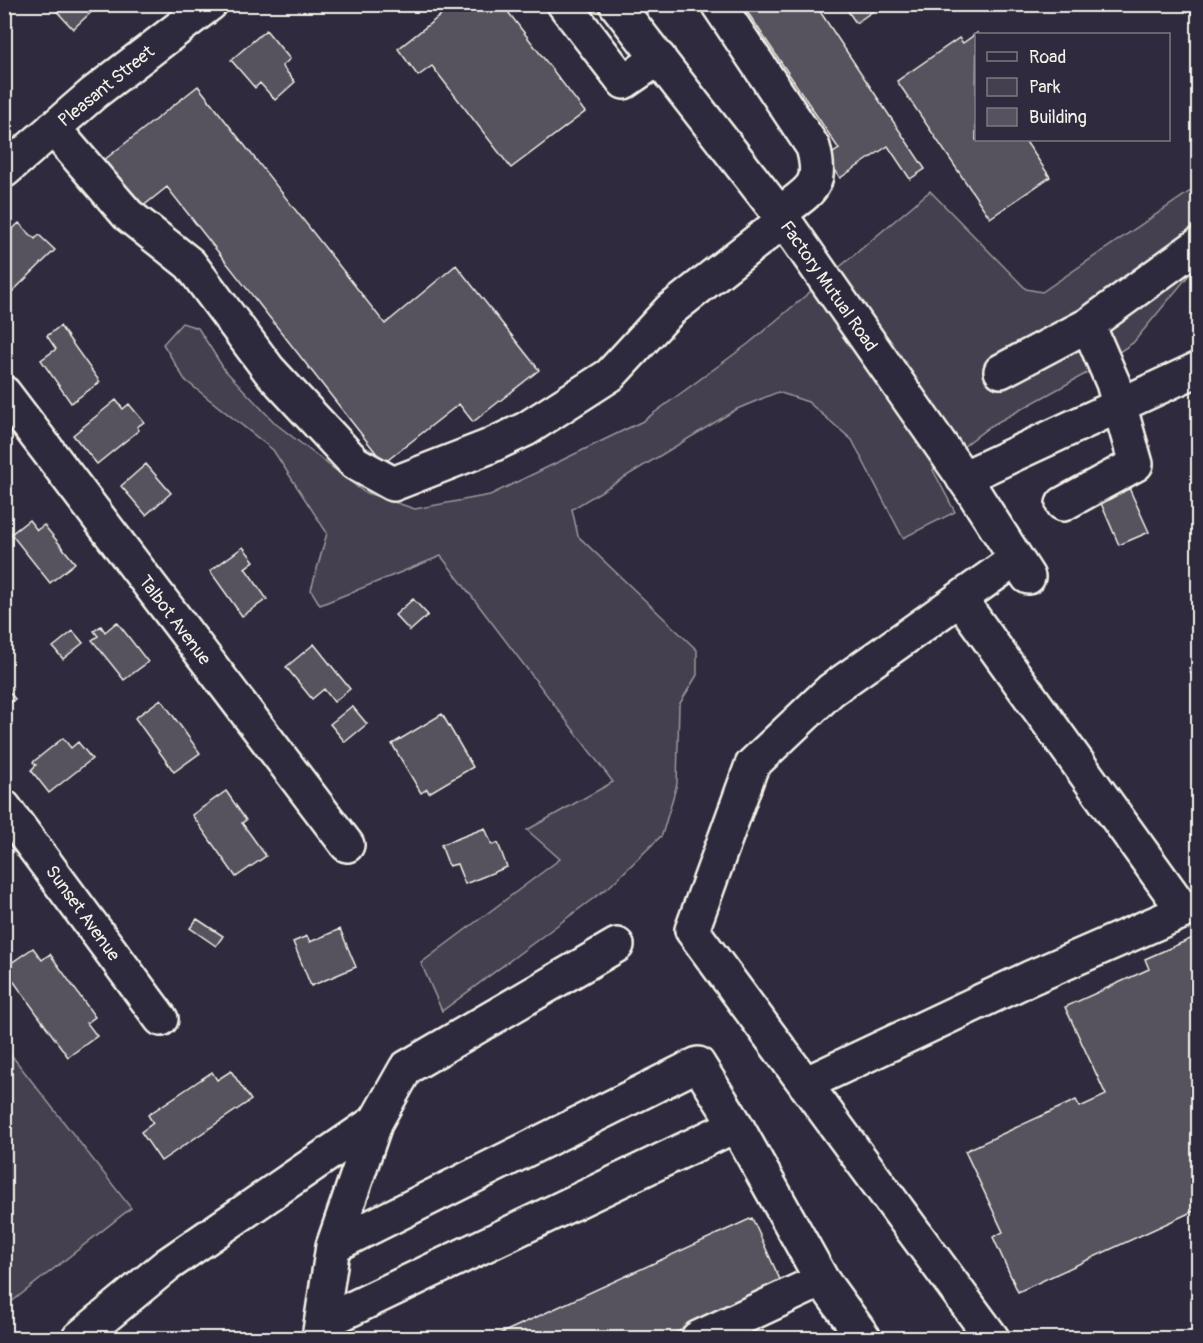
<svg xmlns="http://www.w3.org/2000/svg" width="1203" height="1343" viewBox="0 0 1203 1343" font-family="Pangolin,sans-serif">
<style>
.green{fill:#454050;stroke:#9c989c;stroke-width:1.5}
.building{fill:#56525f;stroke:#f4f1e8;stroke-width:1.5}
.lines{fill:none;stroke-linecap:round;stroke-linejoin:round}
.minor-casing{stroke:#f4f1e8;stroke-width:38}
.minor{stroke:#2f2a3d;stroke-width:33}
.labels{text-anchor:middle;stroke-width:5;stroke-linejoin:round;paint-order:stroke}
.street-label{font-size:18px;fill:#f4f1e8;stroke:#2f2a3d}
</style>
<rect width="100%" height="100%" fill="#2f2a3d"/>
<filter id="ink" filterUnits="userSpaceOnUse"><feTurbulence type="fractalNoise" baseFrequency=".0167" numOctaves="2"/><feDisplacementMap in="SourceGraphic" scale="12" xChannelSelector="R" yChannelSelector="G"/><feConvolveMatrix kernelMatrix="1 2 1 2 8 2 1 2 1" color-interpolation-filters="sRGB"/></filter>
<g filter="url(#ink)">
<path class="green" d="M1198,186v84l-9,5 -56,68 -46,30 -98,54 -56,43 22,42 -52,26 -51,-98 -44,-38 -30,-10 -41,17 -165,100 6,27 119,114v25l-18,30 -2,79 -15,51 -52,51 -168,125 -21,-48 139,-104 -33,-29 86,-48 -172,-226 -121,49 -9,-15 16,-57 -54,-83 -88,-70 -22,-36 19,-21 16,5 26,41 52,55 88,68 51,17 75,-14 153,-74 105,-77 182,-153 96,98 16,3z
M5,1047l126,161 -126,99z"/>
<path class="building" d="M50,4h49v1l-26,24z
M455,4h47l83,108 -74,56 -79,-102 -14,10 -20,-27z
M742,4h73l110,165 -15,10 -22,-33 -48,32 -13,-21 12,-8z
M843,4h40l-27,19z
M1194,4h4v15l-9,-8z
M266,30l24,29 -8,7 13,16 -20,18 -15,-17 -5,5 -24,-28z
M977,33l-1,107h49l25,37 -60,41 -93,-137 62,-43 4,5z
M198,86l187,238 71,-59 83,105 -66,52 -14,-18 -75,59 -217,-276 -25,20 -38,-47z
M19,223l16,16 4,-4 16,15 -43,42 -8,-8 4,-7 -4,-3v-37z
M60,326l40,56 -29,21 -30,-43 15,-11 -9,-13z
M116,400l7,9 6,-5 15,18 -7,5 2,3 -42,34 -24,-29z
M146,464l25,29 -25,22 -25,-29z
M1129,488l20,44 -30,13 -19,-44z
M29,520l8,10 7,-5 31,38 -25,20 -39,-49z
M243,547l11,14 -9,7 22,31 -25,17 -32,-45z
M413,599l15,16 -18,16 -15,-16z
M117,622l31,40 -24,18 -32,-40 6,-4 -4,-5 7,-5 4,6z
M73,631l10,12 -20,16 -10,-12z
M314,644l36,45 -16,13 -10,-13 -12,10 -26,-32z
M1198,664v27l-9,-23z
M4,686l11,13 -11,9z
M161,699l39,54 -26,19 -39,-54z
M352,706l15,18 -22,18 -15,-18z
M442,714l31,53 -44,26 -2,-4 -6,4 -29,-49z
M63,738l8,10 7,-6 14,17 -43,34 -18,-23 5,-5 -3,-3z
M226,791l20,29 -4,3 24,33 -30,21 -44,-62z
M485,828l7,17 6,-2 9,24 -42,17 -8,-20 -8,2 -8,-21z
M197,919l26,17 -7,10 -26,-18z
M340,929l16,38 -45,19 -18,-44 14,-6 3,6z
M1195,937l3,7v265l-180,83 -25,-55 10,-5 -38,-81 111,-51 4,7 26,-12 -41,-88 84,-38 -4,-10z
M33,948l9,12 8,-6 45,63 -8,6 10,13 -29,21 -64,-89z
M231,1071l20,29 -90,61 -20,-29 12,-9 -5,-8 64,-43 5,8z
M752,1218l30,66 -118,54h-173z"/>
<g class="lines">
<defs>
<path id="minor" d="M564,4l60,78 35,-24
M616,4l168,216 190,273 54,84
M718,4l95,143c11,41 -4,43 -34,67
M53,128l75,87 62,49 79,106 86,93 38,21 95,-37 38,-18 84,-54 60,-65 114,-90
M4,171l90,-78 116,-89
M1088,325l110,-80
M1001,371l87,-46 25,58 23,81 -73,40
M4,393l343,452
M963,478l235,-109
M960,599l224,312 14,-4
M4,807l157,212
M805,1084l225,-106 154,-67
M333,1246l365,-182 38,61
M322,1323l414,-198 86,155
M79,1338l88,-73 209,-144
M319,1338l14,-92 43,-125 30,-53 211,-123
M698,1338l124,-58 42,58
M992,1338l-300,-408 60,-165 79,-75 185,-131"/>
</defs>
<use href="#minor" class="minor-casing"/>
<use href="#minor" class="minor"/>
</g>
</g>
<g class="labels">
<g class="street-label">
<text transform="translate(106 86) rotate(-39)" y="6">Pleasant Street</text>
<text transform="translate(829 286) rotate(55)" y="6">Factory Mutual Road</text>
<text transform="translate(175 620) rotate(53)" y="6">Talbot Avenue</text>
<text transform="translate(83 913) rotate(54)" y="6">Sunset Avenue</text>
</g>
</g>
<rect width="1203" height="1343" fill="none" stroke="#2f2a3d" stroke-width="24"/>
<rect x="12" y="12" width="1179" height="1319" fill="none" stroke="#f4f1e8" stroke-width="2" filter="url(#ink)"/>
<rect x="975" y="33" width="195" height="108" fill="#2f2a3d" stroke="#7e7a81" stroke-width="1.5"/>
<rect x="987" y="52" width="30" height="9" fill="#2f2a3d" stroke="#7e7a81" stroke-width="1.5"/>
<text x="1029" y="63" font-size="18" fill="#f4f1e8">Road</text>
<rect x="987" y="78" width="30" height="18" fill="#454050" stroke="#7e7a81" stroke-width="1.5"/>
<text x="1029" y="93" font-size="18" fill="#f4f1e8">Park</text>
<rect x="987" y="108" width="30" height="18" fill="#56525f" stroke="#7e7a81" stroke-width="1.5"/>
<text x="1029" y="123" font-size="18" fill="#f4f1e8">Building</text>
</svg>
